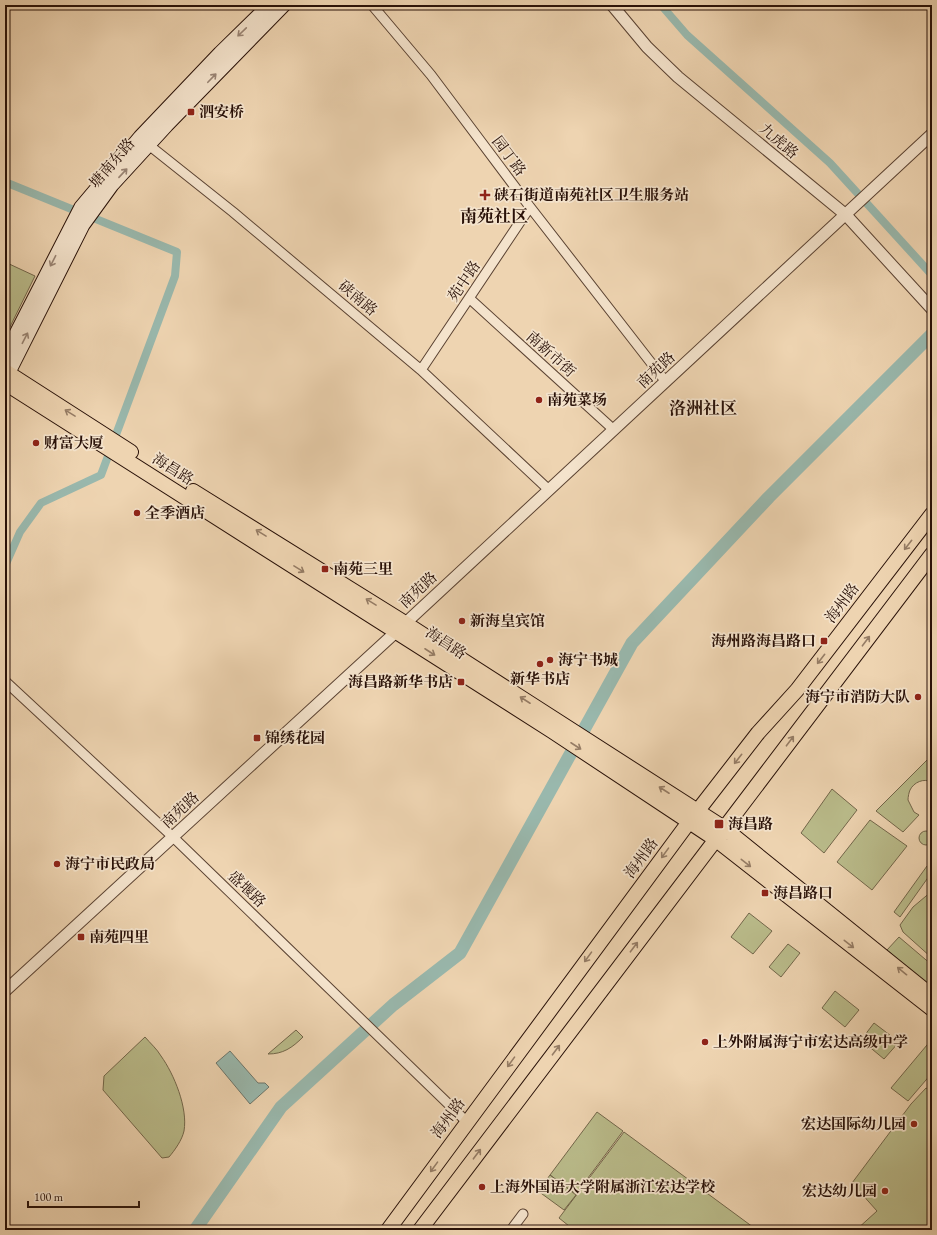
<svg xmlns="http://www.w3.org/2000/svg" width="937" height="1235" viewBox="0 0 937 1235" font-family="'EB Garamond','Noto Serif SC',serif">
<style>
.green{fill:#babc8b;stroke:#72664a}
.water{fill:#99b8ad;stroke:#6c756b}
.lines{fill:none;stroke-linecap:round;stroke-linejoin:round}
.canal{stroke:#99b8ad;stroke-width:8}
.river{stroke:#99b8ad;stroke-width:13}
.minor-casing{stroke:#5a4232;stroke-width:11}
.tertiary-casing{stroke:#5a4232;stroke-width:13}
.secondary-casing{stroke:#291108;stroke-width:15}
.primary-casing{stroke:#291108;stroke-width:16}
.minor{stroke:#f4e3cc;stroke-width:9}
.tertiary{stroke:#f4e3cc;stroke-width:11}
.secondary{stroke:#f4e3cc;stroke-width:13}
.primary{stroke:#eed4b1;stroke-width:14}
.oneway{stroke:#998474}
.oneway2{stroke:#957c65}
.poi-dot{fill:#8f2418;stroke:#f4e3cc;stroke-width:1.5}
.labels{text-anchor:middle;stroke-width:3.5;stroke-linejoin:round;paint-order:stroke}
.poi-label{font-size:15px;font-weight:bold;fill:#291108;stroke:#f4e3cc;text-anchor:start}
.street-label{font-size:15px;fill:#291108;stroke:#f4e3cc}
.quarter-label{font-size:17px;font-weight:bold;fill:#291108;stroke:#f4e3cc}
</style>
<rect width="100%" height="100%" fill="#eed4b1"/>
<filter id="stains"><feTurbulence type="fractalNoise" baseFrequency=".005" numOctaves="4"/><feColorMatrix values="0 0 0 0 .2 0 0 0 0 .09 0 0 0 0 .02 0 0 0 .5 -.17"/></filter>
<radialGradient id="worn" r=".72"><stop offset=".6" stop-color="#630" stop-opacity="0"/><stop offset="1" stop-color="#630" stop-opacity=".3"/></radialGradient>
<path class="green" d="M5,262l30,14 -30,61z
M932,755v27h-1c-7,-4 -17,0 -21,8 -1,2 -2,7 -2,10l6,12 5,3 -16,17 -27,-21z
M832,789l25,21 -33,43 -23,-20z
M870,820l37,26 -35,44 -35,-28z
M919 838a7 7 0 1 1 14 0a7 7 0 1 1-14 0Z
M927,866l5,4v2l-32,45 -6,-5z
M932,891v67l-29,-26 -3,-7 13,-18z
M749,913l23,18 -19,23 -22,-17z
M899,937l33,28v24l-45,-39z
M788,944l12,9 -19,24 -12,-10z
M835,991l24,19 -14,17 -23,-19z
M874,1023l25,19 -15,17 -23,-19z
M296,1030l7,7c-11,11 -20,17 -35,17z
M145,1037c5,6 12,12 16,19 13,18 27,52 23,75 -2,9 -9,19 -15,26l-7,1 -59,-68 1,-14z
M932,1039v34l-24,28 -17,-13z
M926,1088l6,2v140h-76l21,-19 -25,-28 59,-79z
M597,1112l26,19 -47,63 -26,-19z
M624,1132l133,98h-183l-15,-12z
M550,1175l26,20 -12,15 -26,-19z"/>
<path class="water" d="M230,1051l28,32h7l4,4 -19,17 -34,-41z"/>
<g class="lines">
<path class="canal" d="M661,5l26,30 143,128 102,112
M5,182l172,70 -2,24 -74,199 -60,28 -21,29 -15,34"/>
<path class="river" d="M195,1230l86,-123 112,-102 67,-52 172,-310 137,-146 163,-163"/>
<defs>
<path id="minor" d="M372,5l59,70 99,132 136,175
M145,142l88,70 188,158 128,120
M469,298l145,132
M421,370l109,-163
M5,681l168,156 294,285
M511,1230l12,-16"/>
<path id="tertiary" d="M612,5l35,42 31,30 168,138 86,94
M5,991l392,-360 535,-497"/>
<path id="secondary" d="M5,355l76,-148 59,-70 80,-84 49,-48
M5,380l78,-155 29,-40 55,-60 117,-120"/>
<path id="primary" d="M5,371l126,81
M5,383l547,348 163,108 217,170
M193,491l212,132 319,205 208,168
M388,1230l301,-408 69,-89 39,-43 135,-176
M420,1230l512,-676"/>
</defs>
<use href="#minor" class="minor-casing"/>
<use href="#tertiary" class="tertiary-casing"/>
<use href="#secondary" class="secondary-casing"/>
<use href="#primary" class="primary-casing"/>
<use href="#minor" class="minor"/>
<use href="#tertiary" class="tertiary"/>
<use href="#secondary" class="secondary"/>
<use href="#primary" class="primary"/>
</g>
<defs><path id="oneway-shaft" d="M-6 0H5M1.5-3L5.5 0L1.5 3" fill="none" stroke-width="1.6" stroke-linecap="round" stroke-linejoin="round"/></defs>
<g class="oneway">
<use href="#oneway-shaft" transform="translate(242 32) rotate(136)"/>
<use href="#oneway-shaft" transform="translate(212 78) rotate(-46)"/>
<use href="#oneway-shaft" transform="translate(123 173) rotate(-47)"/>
<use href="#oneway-shaft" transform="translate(53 261) rotate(117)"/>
<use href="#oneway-shaft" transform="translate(25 338) rotate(-63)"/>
</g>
<g class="oneway2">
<use href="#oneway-shaft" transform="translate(70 413) rotate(-148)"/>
<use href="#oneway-shaft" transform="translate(261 533) rotate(-148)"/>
<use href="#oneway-shaft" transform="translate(908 545) rotate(128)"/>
<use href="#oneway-shaft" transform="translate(299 569) rotate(32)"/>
<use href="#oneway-shaft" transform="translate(371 602) rotate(-148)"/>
<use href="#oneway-shaft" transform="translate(866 641) rotate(-53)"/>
<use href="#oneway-shaft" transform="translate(430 652) rotate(33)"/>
<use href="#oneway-shaft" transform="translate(821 659) rotate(128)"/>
<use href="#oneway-shaft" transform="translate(525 700) rotate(-147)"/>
<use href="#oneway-shaft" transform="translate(790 741) rotate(-53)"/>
<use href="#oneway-shaft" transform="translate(576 746) rotate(33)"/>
<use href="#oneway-shaft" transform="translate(738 759) rotate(128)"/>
<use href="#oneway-shaft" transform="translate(664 790) rotate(-147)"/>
<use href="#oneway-shaft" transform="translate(665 853) rotate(126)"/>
<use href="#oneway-shaft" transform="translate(746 863) rotate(38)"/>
<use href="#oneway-shaft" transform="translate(849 944) rotate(38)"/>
<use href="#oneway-shaft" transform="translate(634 947) rotate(-53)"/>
<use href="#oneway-shaft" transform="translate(588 957) rotate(126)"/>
<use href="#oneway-shaft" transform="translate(902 971) rotate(-141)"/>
<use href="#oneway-shaft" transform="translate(556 1050) rotate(-53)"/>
<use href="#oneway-shaft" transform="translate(511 1062) rotate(126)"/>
<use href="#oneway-shaft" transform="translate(477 1154) rotate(-53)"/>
<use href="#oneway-shaft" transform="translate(434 1167) rotate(126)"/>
</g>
<g class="poi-dot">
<rect x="187" y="108" width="8" height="8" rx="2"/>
<path d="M483 189h4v4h4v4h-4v4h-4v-4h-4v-4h4z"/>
<circle cx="539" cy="400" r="4"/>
<circle cx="36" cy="443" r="4"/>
<circle cx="137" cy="513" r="4"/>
<rect x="321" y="565" width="8" height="8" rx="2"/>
<circle cx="462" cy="621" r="4"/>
<rect x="820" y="637" width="8" height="8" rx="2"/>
<circle cx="550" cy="660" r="4"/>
<circle cx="540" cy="664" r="4"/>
<rect x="457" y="678" width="8" height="8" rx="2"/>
<circle cx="918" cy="697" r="4"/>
<rect x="253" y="734" width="8" height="8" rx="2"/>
<rect x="714" y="819" width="10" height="10" rx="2"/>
<circle cx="57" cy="864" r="4"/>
<rect x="761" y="889" width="8" height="8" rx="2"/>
<rect x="77" y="933" width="8" height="8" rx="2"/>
<circle cx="705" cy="1042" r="4"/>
<circle cx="914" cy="1124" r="4"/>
<circle cx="482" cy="1187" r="4"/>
<circle cx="885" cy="1191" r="4"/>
</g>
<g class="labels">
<g class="poi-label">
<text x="199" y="117">泗安桥</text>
<text x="494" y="200">硖石街道南苑社区卫生服务站</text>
<text x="547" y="405">南苑菜场</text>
<text x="44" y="448">财富大厦</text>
<text x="145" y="518">全季酒店</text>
<text x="333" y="574">南苑三里</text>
<text x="470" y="626">新海皇宾馆</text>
<text x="816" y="646" text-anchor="end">海州路海昌路口</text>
<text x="558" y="665">海宁书城</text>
<text x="540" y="684" text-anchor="middle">新华书店</text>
<text x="453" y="687" text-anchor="end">海昌路新华书店</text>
<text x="910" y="702" text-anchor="end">海宁市消防大队</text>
<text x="265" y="743">锦绣花园</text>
<text x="728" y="829">海昌路</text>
<text x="65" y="869">海宁市民政局</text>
<text x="773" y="898">海昌路口</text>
<text x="89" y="942">南苑四里</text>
<text x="713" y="1047">上外附属海宁市宏达高级中学</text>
<text x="906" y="1129" text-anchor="end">宏达国际幼儿园</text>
<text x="490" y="1192">上海外国语大学附属浙江宏达学校</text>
<text x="877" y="1196" text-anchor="end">宏达幼儿园</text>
</g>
<g class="street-label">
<text transform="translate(779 141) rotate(40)" y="5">九虎路</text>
<text transform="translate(509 156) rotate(53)" y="5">园丁路</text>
<text transform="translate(112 163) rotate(-49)" y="5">塘南东路</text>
<text transform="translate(464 281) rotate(-56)" y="5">苑中路</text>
<text transform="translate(358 298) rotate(40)" y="5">硖南路</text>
<text transform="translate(551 354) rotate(42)" y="5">南新市街</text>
<text transform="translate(656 370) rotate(-43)" y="5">南苑路</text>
<text transform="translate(173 469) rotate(32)" y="5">海昌路</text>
<text transform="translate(418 590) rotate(-43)" y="5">南苑路</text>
<text transform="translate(842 603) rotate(-53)" y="5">海州路</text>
<text transform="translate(446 643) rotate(33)" y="5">海昌路</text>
<text transform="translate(180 810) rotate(-43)" y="5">南苑路</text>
<text transform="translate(641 858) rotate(-54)" y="5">海州路</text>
<text transform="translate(247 889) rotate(44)" y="5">盛堰路</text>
<text transform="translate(448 1118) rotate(-54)" y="5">海州路</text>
</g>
<g class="quarter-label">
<text x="494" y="222">南苑社区</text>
<text x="703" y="414">洛洲社区</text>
</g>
</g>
<rect width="937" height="1235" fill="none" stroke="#eed4b1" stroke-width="20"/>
<rect x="6" y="6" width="925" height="1223" fill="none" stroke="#291108" stroke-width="2"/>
<rect x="10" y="10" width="917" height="1215" fill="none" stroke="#291108"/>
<path d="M28 1201v6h111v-6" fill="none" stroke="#291108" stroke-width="2"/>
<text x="34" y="1201" font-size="12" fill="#291108" stroke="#f4e3cc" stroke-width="3" paint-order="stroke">100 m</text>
<rect width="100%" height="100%" filter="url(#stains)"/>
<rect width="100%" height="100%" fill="url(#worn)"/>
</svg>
